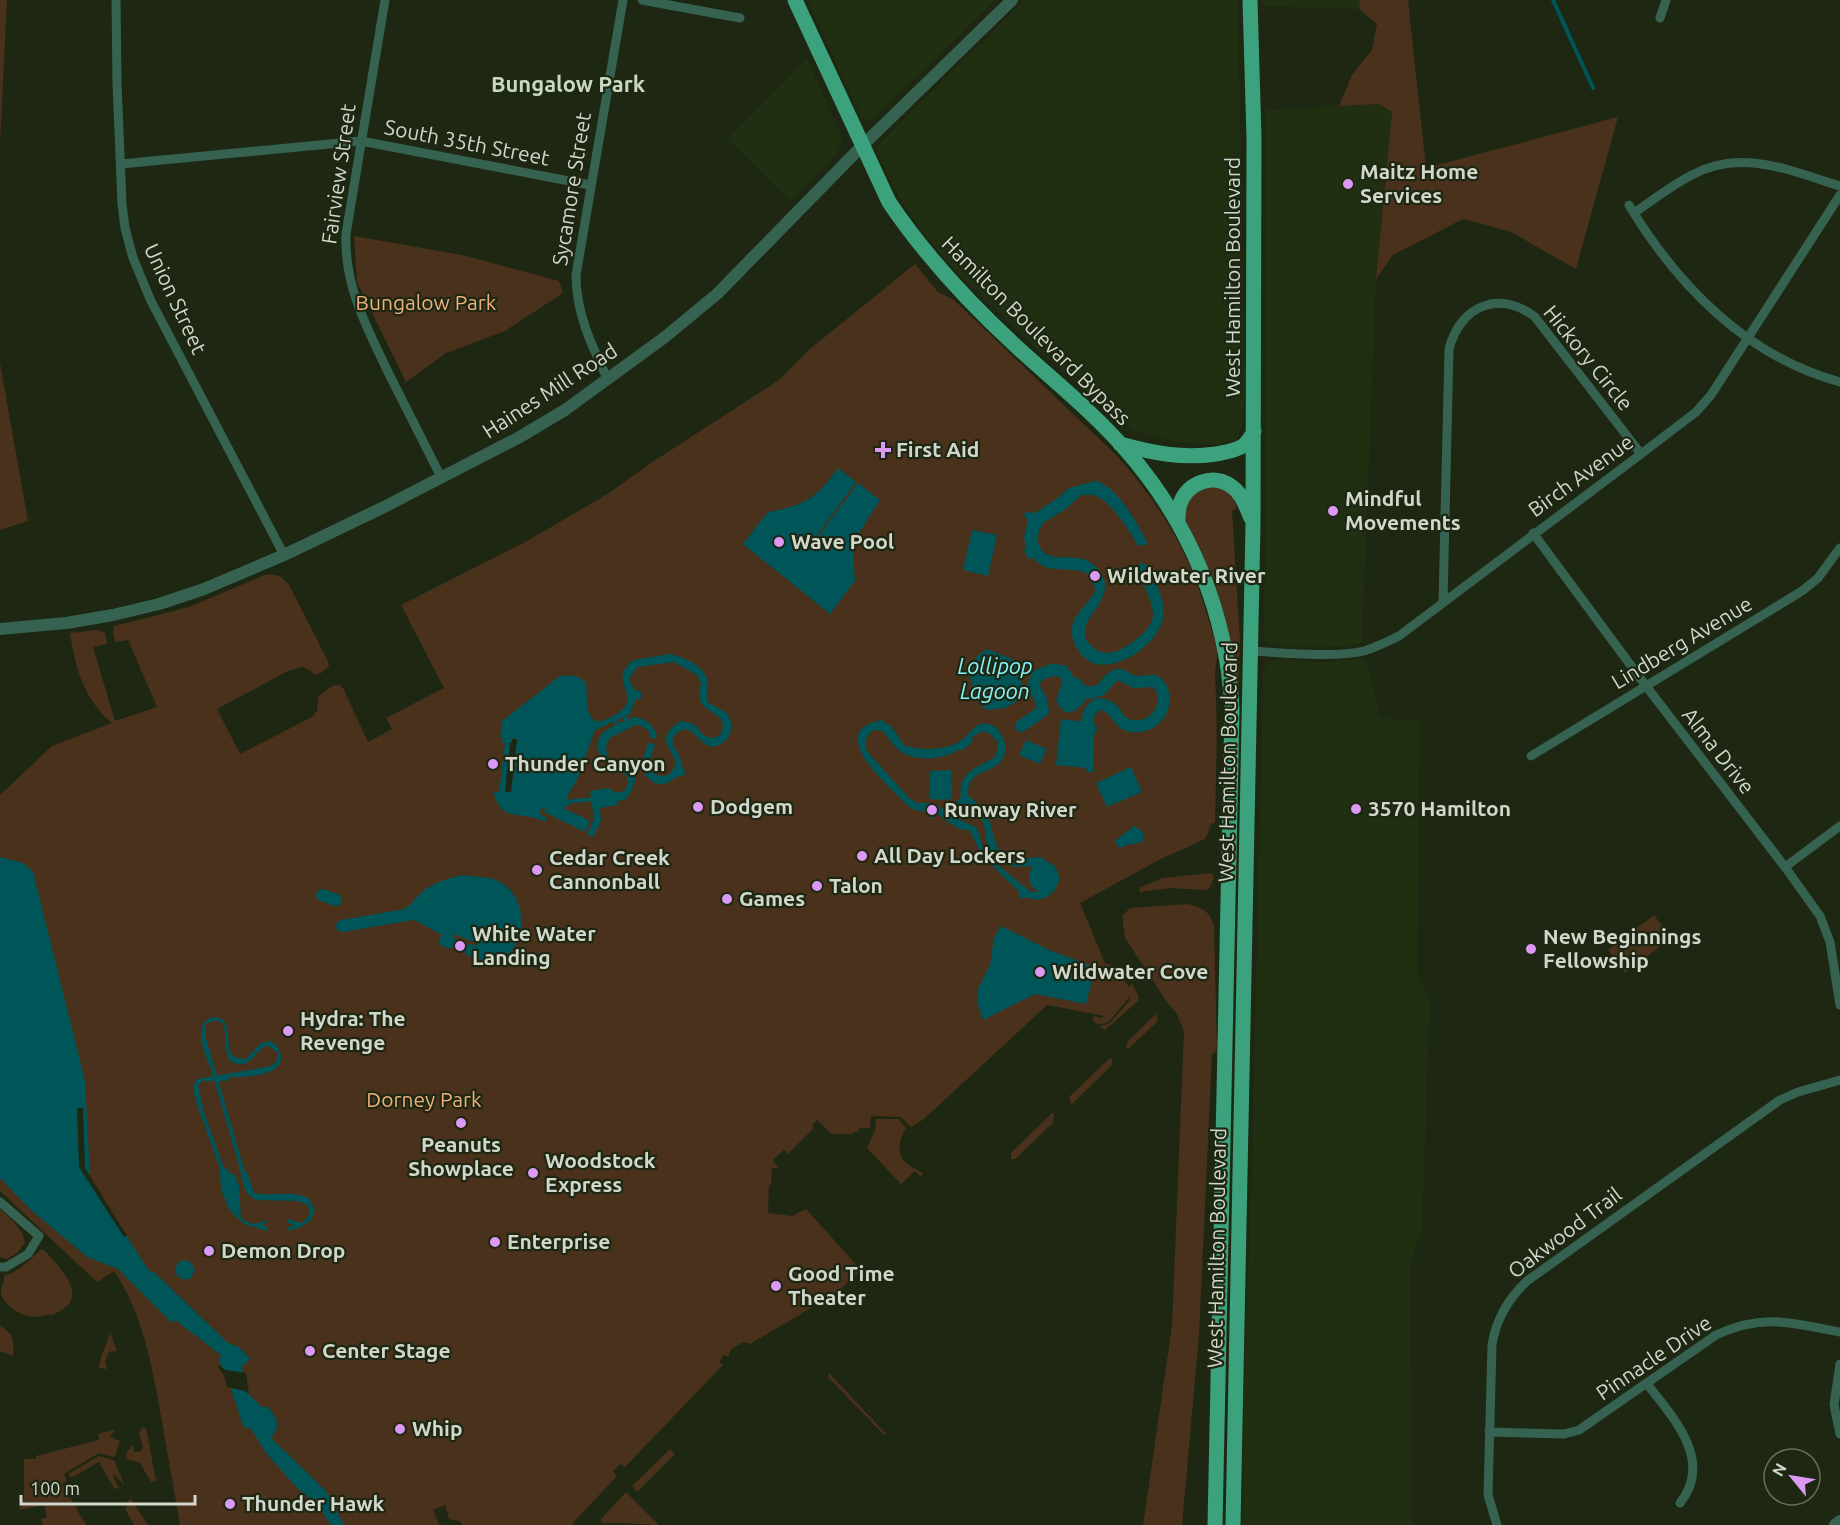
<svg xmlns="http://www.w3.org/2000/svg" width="1840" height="1525" viewBox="0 0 1840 1525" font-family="Ubuntu,sans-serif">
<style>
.built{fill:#202e12}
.green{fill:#4a311b}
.water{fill:#005559;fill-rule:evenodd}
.pier{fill:#1d2712}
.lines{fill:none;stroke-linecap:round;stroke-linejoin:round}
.stream{stroke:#005559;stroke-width:4}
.canal{stroke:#005559;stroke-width:12}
.minor{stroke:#366351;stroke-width:9}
.tertiary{stroke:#366351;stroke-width:12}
.primary{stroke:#3ca27d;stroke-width:15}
.poi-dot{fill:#dc99f4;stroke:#1d2712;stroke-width:2}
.labels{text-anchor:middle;stroke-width:4.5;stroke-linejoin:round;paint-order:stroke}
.street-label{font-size:21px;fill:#d1d8cb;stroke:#1d2712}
.poi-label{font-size:21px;font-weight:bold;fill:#d1d8cb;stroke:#1d2712;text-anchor:start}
.park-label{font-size:21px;fill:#efb17d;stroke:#1d2712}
.neighbourhood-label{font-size:22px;font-weight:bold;fill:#cad9be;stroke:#1d2712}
.water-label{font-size:22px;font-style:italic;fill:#87f1f8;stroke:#1d2712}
</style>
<rect width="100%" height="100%" fill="#1d2712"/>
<path class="built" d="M807,0h189l-122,118 -8,3 -6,-6z
M1024,0h214l7,395 -3,31 -5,14 -22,5 -37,-3 -45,-11 -100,-85 -76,-73 -35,-41 -28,-44 -15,-31 -3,-8 2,-4z
M1263,0h97l-1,9 -96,-3z
M807,59l33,74 2,10 -4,8 -15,18 -33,32 -62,-62z
M1379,104l13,8 -16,167 -14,364 -18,3 -69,-1 -9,-3 -2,-5 2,-169 -1,-358z
M1366,658l14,60 40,2 -3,252 13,26 -8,229 -11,38 1,260h-169l1,-142 8,-214 11,-495 2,-7 8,-7 56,2z"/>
<path class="green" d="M0,0h7l-7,145z
M1360,0h48l18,168 192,-51 -42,152 -65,-37 -48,-13 -70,36 -17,24 16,-167 -13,-8 -40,2 13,-31 20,-25 5,-26 -18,-15z
M354,236l108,19 97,26 4,12 -58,38 -59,22 -40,29 -49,-100z
M915,264l23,28 16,8 163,156c45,51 73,97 91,162 3,10 7,21 9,31 1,8 -2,19 -2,27 3,49 1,98 0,147h-3l-7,16 -44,20 -81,44 25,60 9,3 15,21 3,-3 7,13 -1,4 -33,29 -6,-4 10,-2 20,-23 2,-6 -23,28 -11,1 -4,-3 1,-5 8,2 2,-2 -57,-11 -123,114 -13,8 -10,-10 -30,-1 -1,12h-11l-1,4h-5v2h-21l-15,-14 -5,5 2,3 -26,26 -4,-4 -11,10 5,8h-6l-1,17h-2l-1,28 24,3 14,-7 55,61 -23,22 -88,52 -6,-2 -13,7 -3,8 -4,-2 -5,7 4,3 -98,102 -5,-3 -7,7 4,5 -46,49h-108l-4,-4 -10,-2 -4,-14 -12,5 6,14 2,1h-261c-6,-36 -13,-73 -19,-109 -9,-50 -18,-102 -47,-145l-17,11 -97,-91v-221l23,-107 -23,-6v-62l52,-49 60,-23c-28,-23 -37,-56 -42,-90l27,-3 8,3 2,11 -14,3 22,74 42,-14 -29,-67 -13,2 -2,-11 1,-5 75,-19 76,-32c12,-2 17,1 24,10l39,76 1,5 -8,7 -6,2 -4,-4 -9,-4 -14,4 -71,38 23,45 72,-37 5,-6 1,-14 14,-11 7,-1 4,3 25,54 24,-13 -6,-11 58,-30 -43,-83 128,-65 80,-47 45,-32 125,-81 32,-32z
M0,363l28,158 -28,9z
M1213,485l18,8 6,15 -5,3 8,130 -2,64 -52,-176c-2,-32 -3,-33 27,-44z
M1212,873l2,5 -5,11 -5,1 -33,-2 -31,4 -1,-4 23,-10z
M1188,904c14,4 22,7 26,22l3,124 -5,5 -13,280 -17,190h-39l29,-199 12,-294 -7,-18 -10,-12 -42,-64 -3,-22 8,-8z
M1654,915l17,23 -46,35 -17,-23z
M1156,1014l2,5 -1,3 -29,27 -2,-1 2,-7z
M1110,1058l2,1v6l-41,40 -2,-8z
M1052,1113h2l-1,10 -38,36h-4v-6z
M876,1119h23l7,9c-7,12 -11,27 3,37 4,3 9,5 14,8l-2,4 -6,-6 -14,13 -34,-36 8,-18z
M0,1209c11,9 23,20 25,34l-8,10 -10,6 -7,-2z
M42,1249c8,6 14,14 20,22 16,21 14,35 -12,45l-1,-2c-17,8 -41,-2 -48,-20 -1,-7 4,-12 3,-18 17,-5 25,-17 38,-27z
M0,1326c14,7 14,15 13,30l-13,-5z
M110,1332l7,19 -8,1 -4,10 2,7 -8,-1c1,-13 8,-23 11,-36z
M829,1373l58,62h-3l-56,-58z
M142,1428h4l10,53 -5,1 -11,-19 -13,-4 -1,-5 7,-10 1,8h6l3,-4 -4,-15z
M116,1429l-6,8 10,4 -5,15 -2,1 -14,-4 -35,21 3,7 -5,3 24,41h-43l-2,-6 6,-2 -3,-12 -25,5 5,-12v-39h12v-3l63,-16 -1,-6z
M670,1449l5,5 -38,38 -5,-6z
M99,1456l15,4 11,26 -10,-11 -2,1 6,13 -5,-1 -15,-26 -28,16 -3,-4z
M626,1492l33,33c-19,0 -37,-3 -57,-2l-2,-3z
M131,1499l17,26h-14l-9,-16 3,-4 -2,-3z"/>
<path class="water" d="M838,468l18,14 -43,59 1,1 44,-59 22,17 -23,36 -4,18 2,27 -25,33 -87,-70 25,-32c37,-7 48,-13 70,-44z
M1095,481c21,3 44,45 53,63l-10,2c-7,-14 -27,-44 -42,-50 -4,-2 -10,-1 -15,-1l-14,13 -24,15 -6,14c5,36 41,7 61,32 16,20 1,34 -9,50 -4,6 -4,13 -4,19 6,8 12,15 23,15 14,0 45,-23 45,-37 0,-18 -13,-33 -15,-50l1,-3 10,2c5,15 15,32 15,48 -1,27 -42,57 -68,51 -7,-1 -14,-8 -18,-14 -4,-6 -7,-14 -6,-22 2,-16 18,-24 24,-39l-10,-16c-18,-8 -41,3 -53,-16l-4,3 -5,-9 2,-3 -2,-11 4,-17 -4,-4 1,-4 10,1 24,-16 10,-9z
M972,530l25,5 -9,41 -25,-6z
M987,649l30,12 3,7 3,28 -3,4 -15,8 -18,2 -13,-12 -5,-26 8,-16z
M669,654c14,2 37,13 39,28 1,8 -3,12 0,20 9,7 21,7 23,21 1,6 -1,14 -6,18 -19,16 -26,-7 -37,-11 -3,-1 -5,0 -9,1 -13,10 -3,16 1,27 2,6 1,9 6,14l-3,4c-7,0 -8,3 -14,6 -13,7 -24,-4 -28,-16l7,-23 7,1 -6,19 5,11c12,5 19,0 22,-12l-11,-22c3,-10 8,-15 17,-19 4,1 11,2 14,5 4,4 5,8 10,10 14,7 21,-8 14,-18 -16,-12 -25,-12 -19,-34l-4,-9 -23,-13 -37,5 -8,12 5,10 7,3v7h-5l-6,15 -35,16 -18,50 -10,16 2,9 -6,3 27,13 -5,11 -41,-20 1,-4h-3l-3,5 8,5 -2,4c-25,-13 -42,4 -52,-31l6,1 6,-49h-3l1,-5h-3l2,-17 58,-45c10,-1 20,-1 26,7 2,13 -2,29 9,38 8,1 12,-2 18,-5 36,-19 -10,-34 21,-56zM512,739h5l-6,53h-5z
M1071,677c12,0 15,9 17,20 -10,14 -23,25 -32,3l7,-20z
M634,717c12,1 19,7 23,19l-3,3 -4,-2 -1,-6 -10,-6h-4l-25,13c-5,7 -5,13 -1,20 6,3 14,3 19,7 14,11 4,26 -3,35l-8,1v4l-17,3 1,13 -8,16 -6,-3 7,-15 -4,-28 18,-3 9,5 7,-2c14,-17 -10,-23 -22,-30 -14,-29 9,-34 32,-44z
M1061,719l34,4 -1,3 4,1 -4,9 -1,36h-6l-1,-4 -30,-3z
M882,720l9,6 13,19c17,6 44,6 59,-6 6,-4 10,-13 18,-15 18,-4 31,22 21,36 -11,15 -34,8 -34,35 9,8 18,15 22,27 3,10 4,19 9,28l-5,7c-11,-11 -6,-26 -13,-39 -4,-5 -11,-10 -16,-14l-8,14 20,10 6,19 9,13 30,25 10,7h7c-11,-7 -13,-14 -6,-26l-17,1 -8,-2 9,-6 23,-2 15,9 5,12c-5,18 -18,26 -35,19l-2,2 -5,-3 2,-3 -38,-38 -13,-25 -10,-1 -25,-17 -2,8 -6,-8 -14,-3 -6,-5c-18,-19 -83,-73 -24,-84zM873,730l10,1c6,7 12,18 20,22 16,9 43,6 57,-4l2,2 11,-10 -1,-4 11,-6 7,3 8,8 -1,8 -3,8c-17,9 -37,15 -33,39l-9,10 -2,6 -17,-10h-16l-8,-5 -43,-48v-12z
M1026,740l21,9 -7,15 -21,-9z
M1131,767l11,25 -35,15 -11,-24z
M951,770l1,29 -11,1 -11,-1 -1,-28z
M1134,826l9,6v9c-7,4 -15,2 -22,7l-3,-1 -3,-6z
M0,857l23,6 10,9 52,209 5,97 57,90 4,4h3l74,71 11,4 11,12 -8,8 3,24 17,16h6c10,12 13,18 3,31l55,53 18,34h-13l-13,-20 -21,-17 -31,-35 -15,-24 -8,-3 -18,-56 -6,-6 2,-9 -46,-35 -3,3 -54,-54 -31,-12 -56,-47 -31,-32z
M463,875c10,2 23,1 33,5 31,13 33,58 9,78l-9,-4 -7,3 -15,-3 3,-11 -24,-9 -3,8 -5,-1 1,-4 -34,-18 -9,-2 -1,-7c10,-5 13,-12 21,-19 10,-8 28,-14 40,-16z
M1001,926l48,24 46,17 -9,37 -51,-10 -52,26 -6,-18 1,-13 12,-24 4,-27z
M212,1017l10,2c11,12 2,28 12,38l12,2 15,-16 10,-2c5,3 10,9 10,16 1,20 -37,20 -50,20l-5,4h-24l-4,5 5,21h-5c-3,-10 -8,-19 -1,-28l69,-12c9,-2 13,-6 11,-15l-9,-6c-13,2 -14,20 -30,18 -25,-3 2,-57 -32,-40 -4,14 6,26 6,40l-3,1c-5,-15 -17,-39 3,-48z
M228,1168l1,6 5,-1 5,13 2,32c9,8 17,6 26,2v2l-5,3 5,2v4l-23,-7 -14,-13 -9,-21 -1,-20z
M247,1172l7,21c18,4 40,-4 55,6l6,10 -4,11 -10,7 -14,4 1,-3 6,-3 -6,-2v-4l13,4c7,-5 11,-9 7,-18l-10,-4 -41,-1c-12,-4 -13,-14 -16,-25z
M186,1260l6,4 3,6 -4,8 -6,2 -8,-4 -2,-8 4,-6z"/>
<path class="pier" d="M512,739h5l-6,53h-6v-2l5,-47h2z
M77,1108h6l2,60 42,68 -3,1 -45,-70z
M219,1364l6,6 21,3 3,21 -4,-3 -18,-4 -3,-12 -6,-8z"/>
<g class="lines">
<path class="stream" d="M1553,0l40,88
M624,717l3,3
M616,721l1,3
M566,802l28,-3
M211,1062l33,114
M200,1107l23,64"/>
<path class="canal" d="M1021,726l22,-15 -2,-11 -8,-14 4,-10 14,-6 12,1 10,16 15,6 13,-3 9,-11 6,-4h5l13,7 21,-1c17,13 8,42 -15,45 -28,3 -18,-21 -42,-22 -12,7 -11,15 -10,29
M322,895l14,5
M342,926l76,-13
M445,941l5,1
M470,950l12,4h9"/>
<path class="minor" d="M116,0l1,83 5,121 3,24 8,30 18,43 133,254
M385,0l-39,234c-2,52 21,94 43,140 17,34 35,69 52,103
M642,0l98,18
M1660,18l6,-18
M121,164l240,-23 229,44
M1629,205c48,80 118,152 211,177
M1634,213c19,-13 38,-28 58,-38 49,-27 99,-4 148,11
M608,380c-16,-34 -32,-66 -32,-105l47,-275
M1533,533l113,153 139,181 35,49 10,26 10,63
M1443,602l6,-253c11,-43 50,-60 86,-32l106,137
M1252,651c31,2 83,7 112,0 12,-4 23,-9 35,-15l242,-182 55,-42 15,-17 129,-200
M1531,756l271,-165 16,-13 22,-30
M1785,867l55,-41
M0,1202l39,34 -11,18 -22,13h-6
M1840,1364l-6,41 6,29
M1647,1384c26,33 67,77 33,119
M1489,1432l75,2 15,-4 137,-95c47,-22 76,-12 124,-3
M1497,1525l-9,-30 4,-150c4,-26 16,-46 35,-64l253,-181 18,-8 42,-12"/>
<path class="tertiary" d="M0,629l66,-6 47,-8 46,-11 45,-15 80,-34 98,-47 136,-70 47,-28 100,-73 52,-43 146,-149 149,-145
M1835,1525l5,-4"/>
<path class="primary" d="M795,0l94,202c37,55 80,101 129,146 36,33 76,65 108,102 64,73 101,163 106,259l-17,816
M1120,444c33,9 62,15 96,10 9,-2 19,-3 27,-8 5,-4 8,-9 11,-15
M1178,523c0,-6 0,-13 2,-19 7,-21 32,-31 51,-18 11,7 15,21 20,32
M1233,1525l20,-1001 1,-386 -4,-138"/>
</g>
<g class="poi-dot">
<circle cx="1348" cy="184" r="6"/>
<path d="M880 441h6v6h6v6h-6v6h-6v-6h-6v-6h6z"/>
<circle cx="1333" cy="511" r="6"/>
<circle cx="779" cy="542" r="6"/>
<circle cx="1095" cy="576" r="6"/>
<circle cx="493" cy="764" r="6"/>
<circle cx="698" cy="807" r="6"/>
<circle cx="1356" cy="809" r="6"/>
<circle cx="932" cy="810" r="6"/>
<circle cx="862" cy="856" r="6"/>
<circle cx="537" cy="870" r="6"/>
<circle cx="817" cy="886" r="6"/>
<circle cx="727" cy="899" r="6"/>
<circle cx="460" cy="946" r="6"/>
<circle cx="1531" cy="949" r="6"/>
<circle cx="1040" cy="972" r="6"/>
<circle cx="288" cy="1031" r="6"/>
<circle cx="461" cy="1123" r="6"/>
<circle cx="533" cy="1173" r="6"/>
<circle cx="495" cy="1242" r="6"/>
<circle cx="209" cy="1251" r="6"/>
<circle cx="776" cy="1286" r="6"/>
<circle cx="310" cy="1351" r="6"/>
<circle cx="400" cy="1429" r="6"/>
<circle cx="230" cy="1504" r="6"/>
</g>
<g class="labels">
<g class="street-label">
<text transform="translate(467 143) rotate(11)" y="7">South 35th Street</text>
<text transform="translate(339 174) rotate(-82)" y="7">Fairview Street</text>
<text transform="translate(572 189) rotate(-81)" y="7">Sycamore Street</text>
<text transform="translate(1233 277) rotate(-90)" y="7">West Hamilton Boulevard</text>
<text transform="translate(175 299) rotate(65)" y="7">Union Street</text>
<text transform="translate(1036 331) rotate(45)" y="7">Hamilton Boulevard Bypass</text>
<text transform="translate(1588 358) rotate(51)" y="7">Hickory Circle</text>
<text transform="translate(550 391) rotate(-33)" y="7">Haines Mill Road</text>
<text transform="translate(1581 476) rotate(-36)" y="7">Birch Avenue</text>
<text transform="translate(1682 643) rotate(-31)" y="7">Lindberg Avenue</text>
<text transform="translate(1718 751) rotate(52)" y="7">Alma Drive</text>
<text transform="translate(1228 762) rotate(-89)" y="7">West Hamilton Boulevard</text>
<text transform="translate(1565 1233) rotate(-37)" y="7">Oakwood Trail</text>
<text transform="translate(1217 1248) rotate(-89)" y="7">West Hamilton Boulevard</text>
<text transform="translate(1654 1358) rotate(-34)" y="7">Pinnacle Drive</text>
</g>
<g class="poi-label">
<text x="1360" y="179">Maitz Home<tspan x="1360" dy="24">Services</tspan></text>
<text x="896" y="457">First Aid</text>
<text x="1345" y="506">Mindful<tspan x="1345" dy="24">Movements</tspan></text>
<text x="791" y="549">Wave Pool</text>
<text x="1107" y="583">Wildwater River</text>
<text x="505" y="771">Thunder Canyon</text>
<text x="710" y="814">Dodgem</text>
<text x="1368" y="816">3570 Hamilton</text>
<text x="944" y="817">Runway River</text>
<text x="874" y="863">All Day Lockers</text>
<text x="549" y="865">Cedar Creek<tspan x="549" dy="24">Cannonball</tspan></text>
<text x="829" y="893">Talon</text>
<text x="739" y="906">Games</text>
<text x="472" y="941">White Water<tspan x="472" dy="24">Landing</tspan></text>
<text x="1543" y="944">New Beginnings<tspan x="1543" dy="24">Fellowship</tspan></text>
<text x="1052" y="979">Wildwater Cove</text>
<text x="300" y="1026">Hydra: The<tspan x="300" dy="24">Revenge</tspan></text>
<text x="461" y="1152" text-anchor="middle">Peanuts<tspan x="461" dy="24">Showplace</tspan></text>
<text x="545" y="1168">Woodstock<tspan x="545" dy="24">Express</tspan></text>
<text x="507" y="1249">Enterprise</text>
<text x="221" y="1258">Demon Drop</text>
<text x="788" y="1281">Good Time<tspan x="788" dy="24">Theater</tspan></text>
<text x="322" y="1358">Center Stage</text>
<text x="412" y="1436">Whip</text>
<text x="242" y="1511">Thunder Hawk</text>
</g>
<g class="park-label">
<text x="426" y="310">Bungalow Park</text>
<text x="424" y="1107">Dorney Park</text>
</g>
<g class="neighbourhood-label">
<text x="568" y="92">Bungalow Park</text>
</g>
<g class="water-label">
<text x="995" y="674">Lollipop<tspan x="995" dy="25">Lagoon</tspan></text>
</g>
</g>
<g transform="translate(1792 1477) rotate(300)"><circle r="28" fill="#1d2712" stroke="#656e5c" stroke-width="1.5"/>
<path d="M0-4.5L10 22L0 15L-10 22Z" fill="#dc99f4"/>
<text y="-9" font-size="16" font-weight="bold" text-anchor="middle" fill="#d1d8cb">N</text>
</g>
<path d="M21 1495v9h174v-9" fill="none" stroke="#d1d8cb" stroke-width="3"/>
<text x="30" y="1495" font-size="18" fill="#d1d8cb" stroke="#1d2712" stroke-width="4.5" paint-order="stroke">100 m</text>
</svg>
